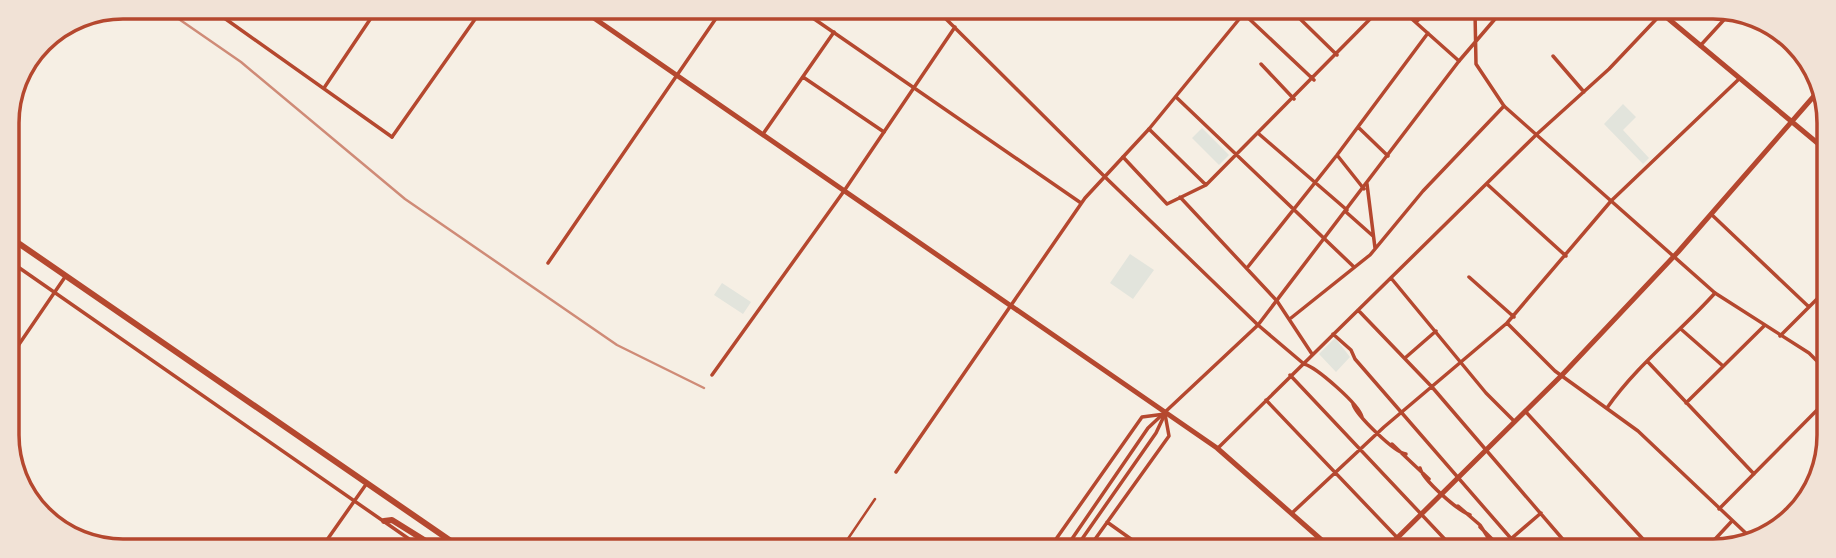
<svg xmlns="http://www.w3.org/2000/svg" width="1836" height="558" viewBox="0 0 1836 558" font-family="'Asap Condensed',sans-serif">
<style>
.green{fill:#e2e4dc}
.lines{fill:none;stroke-linecap:round;stroke-linejoin:round}
.pedestrian{stroke:#b5482f;stroke-width:2.5}
.minor{stroke:#b5482f;stroke-width:3.5}
.tertiary{stroke:#b5482f;stroke-width:3.5}
.primary{stroke:#b5482f;stroke-width:5}
.trunk{stroke:#b5482f;stroke-width:5}
.motorway{stroke:#b5482f;stroke-width:6}
.rail{stroke:#cf8b77;stroke-width:2.5}
.rim{fill:none;stroke:#b5482f;stroke-width:3.5}
</style>
<rect width="100%" height="100%" fill="#f6efe4"/>
<path class="green" d="M1623,104l13,13 -13,13 26,28 -6,6 -39,-40z
M1202,128l27,27 -10,10 -27,-27z
M1130,254l24,16 -21,29 -23,-16z
M722,283l29,19 -8,12 -29,-19z
M1335,338l15,19 -14,15 -17,-18z"/>
<g class="lines">
<path class="pedestrian" d="M841,549l34,-50"/>
<path class="minor" d="M1734,11l11,1
M1293,12l44,43
M1404,12l55,49
M1244,14l70,66
M220,15l172,122
M1416,22l11,-10
M1761,22l4,3
M1700,46l32,-35
M1553,56l31,36
M1261,64l33,35
M803,77l81,55
M324,88l49,-73
M1176,97l178,170
M1358,127l30,29
M1149,129l57,56
M763,134l71,-102
M1259,134l88,76
M1337,155l27,34
M1123,157l44,47 39,-19 171,-173
M1367,184l8,64
M1488,185l78,71
M1180,197l97,104 35,53
M1346,212l27,24
M1711,214l98,93
M1247,268l90,-113 91,-122
M1469,277l45,40
M1391,278l95,115 28,28
M1358,310l74,77 140,163
M1291,318l79,-63 53,-64 81,-85
M1507,323l48,48 83,60 114,108
M1682,330l41,36
M1333,334l18,16 4,9 166,191
M1780,336l46,-46
M1405,358l31,-27
M1648,362l106,112
M1304,364c12,3 55,40 58,53
M1290,375l165,175
M1266,400l143,150
M1686,403l78,-77
M1353,404c3,11 42,49 53,50
M1607,408c30,-43 73,-76 108,-115
M1525,411l129,140
M1392,444l37,35
M1218,448l319,-314 72,-65 55,-58
M1420,468c3,12 37,42 50,47
M1458,506l22,19 9,14
M1719,509l106,-107
M1292,513l92,-86 123,-104 104,-122 128,-122
M1107,522l38,27
M1480,527l23,23
M1049,549l93,-132 23,-3 4,22 -81,113
M1498,550l43,-37
M1704,551l27,-29"/>
<path class="tertiary" d="M1475,12l1,52 28,42 211,187 94,60 16,16
M940,13l164,163 154,149 46,39
M807,14l274,189
M392,137l86,-122
M8,260l414,288
M548,263l171,-249
M9,359l56,-82
M712,375l132,-184 111,-164
M896,472l189,-274 64,-69 96,-117
M322,547l45,-64
M1065,549l83,-121 110,-103 201,-264 42,-49
M1075,549l81,-116 8,-17"/>
<path class="primary" d="M1659,11l168,140
M1385,550l177,-175 116,-123 143,-164"/>
<path class="trunk" d="M588,14l629,434 116,102"/>
<path class="motorway" d="M8,236l453,312
M384,521l8,-1 45,28"/>
<path class="rail" d="M173,15l68,47 164,137 212,146 87,43"/>
</g>
<path d="M0 0H1836V558H0ZM123 19H1713A104 104 0 0 1 1817 123V435A104 104 0 0 1 1713 539H123A104 104 0 0 1 19 435V123A104 104 0 0 1 123 19Z" fill="#f1e2d6" fill-rule="evenodd"/>
<path class="rim" d="M123 19H1713A104 104 0 0 1 1817 123V435A104 104 0 0 1 1713 539H123A104 104 0 0 1 19 435V123A104 104 0 0 1 123 19Z"/>
</svg>
